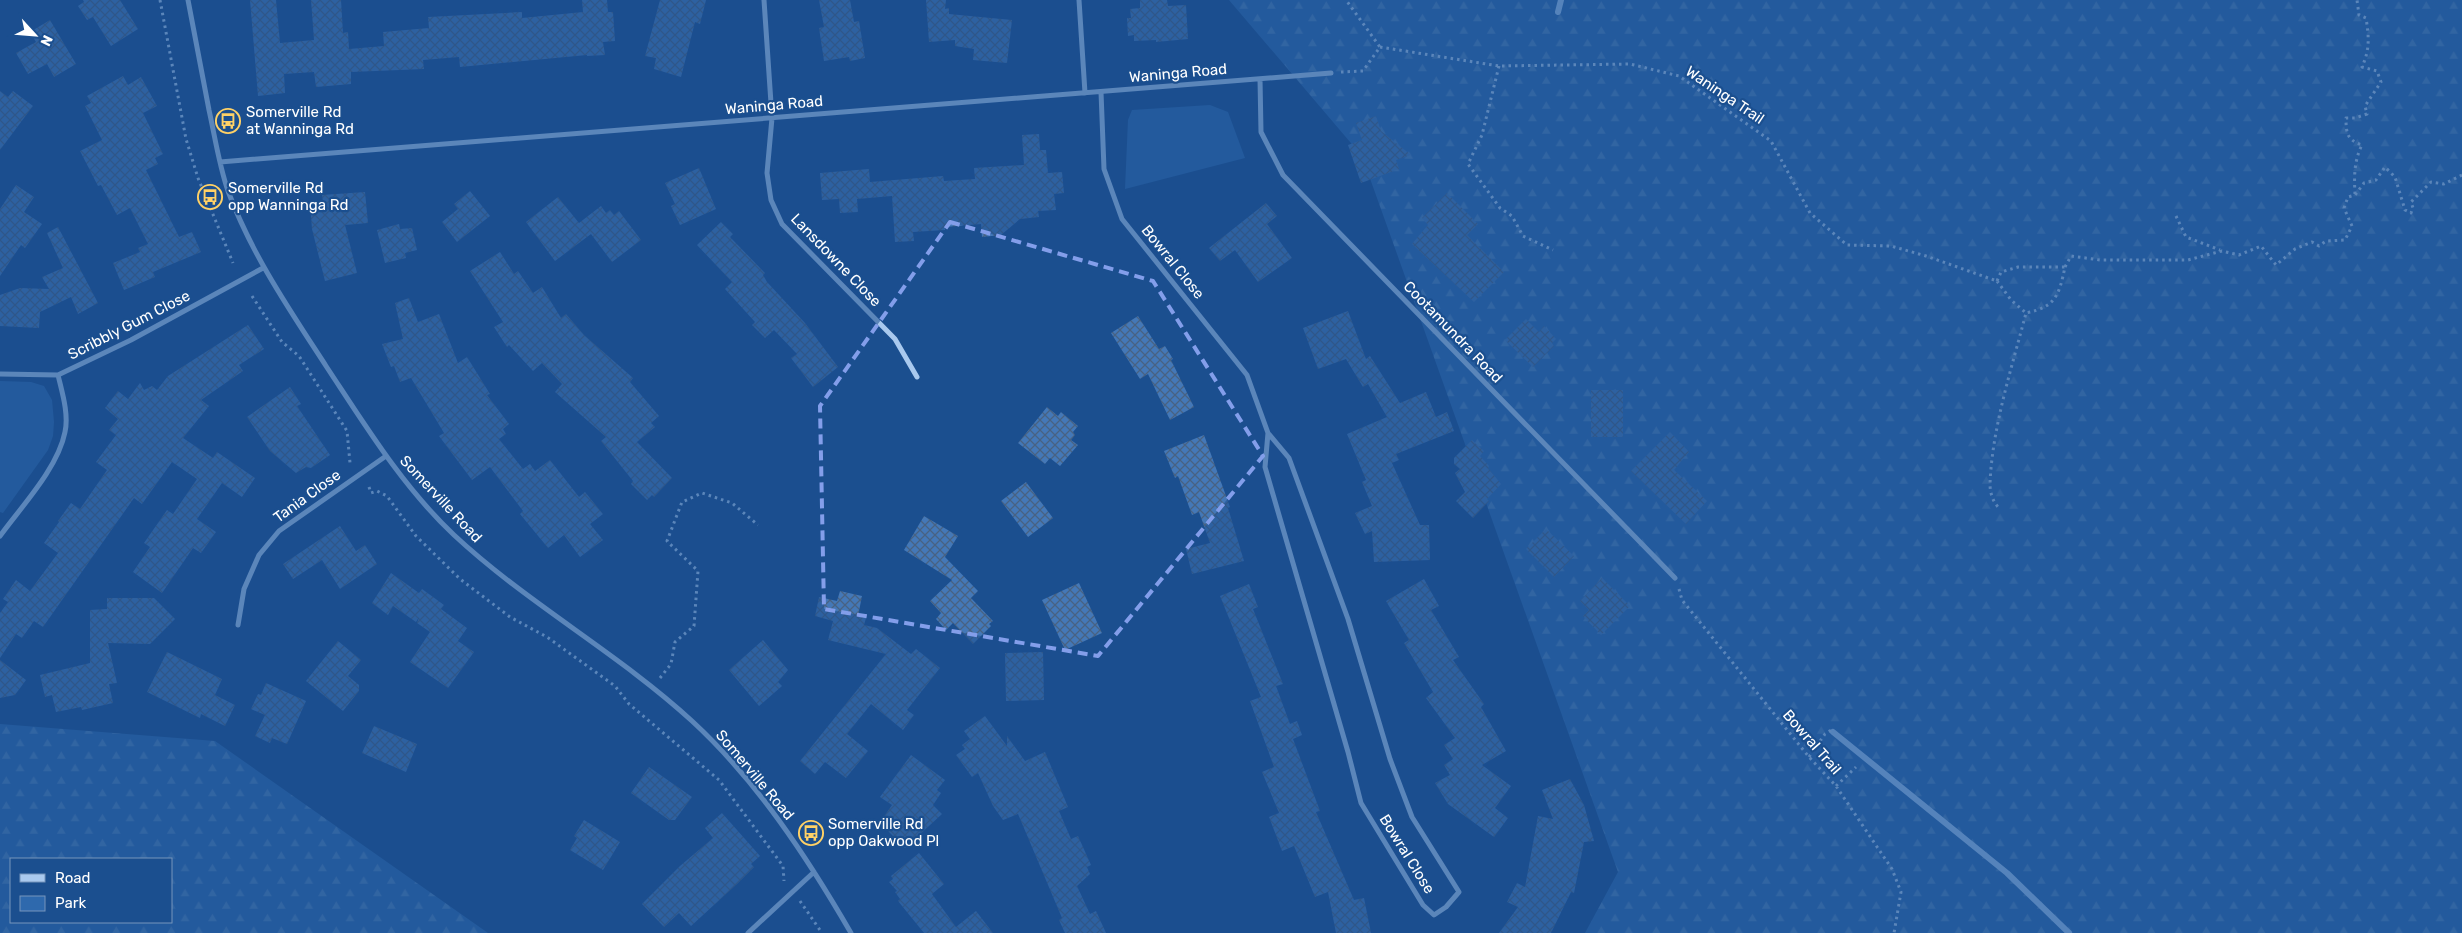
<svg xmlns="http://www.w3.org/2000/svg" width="2462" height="933" viewBox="0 0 2462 933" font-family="Rubik,sans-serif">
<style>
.forest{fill:url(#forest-firs);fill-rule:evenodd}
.park{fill:#2e69ad}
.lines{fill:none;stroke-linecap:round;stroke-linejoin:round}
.stream{stroke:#9cc4f0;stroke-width:6}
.building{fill:url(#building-cross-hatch)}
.path{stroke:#a9c9ee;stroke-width:3;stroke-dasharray:2.5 4;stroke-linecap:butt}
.minor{stroke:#a9c9ee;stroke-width:5}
.marked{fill:none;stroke:#839eea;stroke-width:4;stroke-dasharray:10 6;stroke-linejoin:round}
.labels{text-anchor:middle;stroke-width:4.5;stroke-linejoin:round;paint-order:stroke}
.street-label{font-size:15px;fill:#fff;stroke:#1b4f8f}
.poi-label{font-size:15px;fill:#fff;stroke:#1b4f8f;text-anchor:start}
</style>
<defs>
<pattern id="forest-firs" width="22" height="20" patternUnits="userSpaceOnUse" patternTransform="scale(1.25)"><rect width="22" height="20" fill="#2e69ad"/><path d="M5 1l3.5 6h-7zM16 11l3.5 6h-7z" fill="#4d80b9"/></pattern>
<pattern id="building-cross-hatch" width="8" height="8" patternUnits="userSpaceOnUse" patternTransform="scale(1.25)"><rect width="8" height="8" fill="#4478b7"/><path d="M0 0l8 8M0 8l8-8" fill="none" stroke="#486282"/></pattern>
</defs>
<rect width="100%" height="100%" fill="#1b4f8f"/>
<path class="forest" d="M1229,0h1233v933h-877l33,-61 -256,-716z
M0,724l215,17 273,192h-488zM171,859v63h-160v-63z"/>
<path class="park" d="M1210,105l18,7 17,46 -120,31 3,-69 4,-10z
M0,381l31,1 13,4 8,14 2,22 -1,14 -5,14 -45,63 -3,-1z"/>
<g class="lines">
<path class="stream" d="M1558,12l3,-12
M1833,732l174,141 62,60"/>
</g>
<path class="building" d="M83,0h37l18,29 -27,17 -18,-29 -6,3 -9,-14 6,-4z
M250,0h26l4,43 34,-3 -3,-40h30l2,33 5,-1 1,17 35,-3 -1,-14 46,-4 -1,-11 94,-5v6l61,-6 -1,-12h25l1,12h5l2,29 -12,1 2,13 -18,1v-1l-127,12 -1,-10 -36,3 1,9 -73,3v12l-35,3 -2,-15 -30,2 1,19 -27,3z
M660,0h46l-6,24 -5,-2 -14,55 -27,-8 2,-11 -11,-2z
M819,0h31l4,22 5,-1 6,37 -15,3 -1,-4 -25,4 -5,-33 5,-1z
M926,0h20l-1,9 4,-1v6l63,6 -5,43 -34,-3 1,-11 -19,-3v-6l-26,2z
M1140,0h27l1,6 18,-1 2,34 -32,3v-2l-22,1v-6l-6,1 -1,-18h4l-1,-9 10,-1z
M50,20l26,44 -22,13 -7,-13 -19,10 -12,-21 20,-11 -6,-10z
M123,76l5,9 13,-8 16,29 -14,7 20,41 -8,4 3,6 -12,6 33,67 13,-5 9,20 -48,20 2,5 -31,13 -11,-27 27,-11 -2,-4 10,-4 -18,-36 -13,7 -16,-30 -3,1 -18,-35 22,-11 -17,-34 6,-3 -4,-7z
M0,91l8,6 5,-6 20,15 -33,44z
M1376,116l5,15 30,24 -15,5 3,9 -38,14 -13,-38 14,-5 -6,-17z
M1039,134l1,16h6l2,23 14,-1 2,21 -10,1 2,16 -18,1 1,6 -19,2 -19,16 -19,2 -1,-13 -36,3v3l-32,2 1,9 -19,1 -3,-46 -35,3 1,13 -18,1 -1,-14 -17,1 -2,-27 49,-4 1,13 73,-6 1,5 31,-2 -1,-11 50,-3 -2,-30z
M699,168l17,41 -36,16 -9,-19 4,-2 -10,-21z
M16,185l18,12 -10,15 18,12 -17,24 -4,-3 -21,31v-67z
M470,191l20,25 -33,26 -15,-20 16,-13 -4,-5z
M365,192l3,31 -23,2 12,48 -32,8 -13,-52 -2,-26 13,-1 -1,-7z
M1447,193l31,31 -11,11 37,37 -30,30 -62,-58 16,-19 -6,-7z
M558,197l21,26 22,-17 5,7 4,-3 4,5 5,-4 22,29 -29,22 -21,-28 -36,27 -29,-39z
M1266,203l11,13 -10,8 25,34 -34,24 -23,-32 -15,11 -11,-13z
M721,222l12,12 -3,3 35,36 -2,2 4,7 38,41 33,44 -25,20 -22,-29 6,-4 -23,-24 -9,8 -13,-13 3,-3 -30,-33 7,-7 -35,-37z
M399,224l1,5 12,-1 5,22 -12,3 1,5 -21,5 -8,-33z
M58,227l40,76 -20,11 -7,-17 -31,15 -1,16 -39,-2v-31l20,-7 29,1 -7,-12 21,-9 -16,-35z
M500,252l14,22 4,-3 15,22 9,-6 19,31 5,-4 18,21 49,43 -3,4 29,34 -8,7 4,4 -18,15 35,36 -18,19 -2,-2 -5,5 -16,-16 2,-3 -32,-40 5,-4 -51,-45 7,-8 -20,-21 -9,8 -24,-26 -2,2 -13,-20 9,-5 -33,-51z
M409,298l9,24 21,-8 19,49 9,-6 23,37 -3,1 22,29 -6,5 3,5 -7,5 24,30 7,-5 5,7 15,-11 29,37 6,-5 18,22 -13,10 13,16 -23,17 -16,-22 -16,13 -28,-34 3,-3 -33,-44 -18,13 -33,-44 5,-3 -33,-55 -11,4 -6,-16 -3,1 -9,-23 21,-5 -8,-36z
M1348,311l18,48 4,-3 30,47 26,-11 10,25 11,-5 7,19 -58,23 3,6 -7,3 28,62h9l1,35 -56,2 -2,-31 -7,3 -10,-21 17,-7 -10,-24 4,-2 -19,-46 40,-17 -19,-33 -5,3 -17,-28 -28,10 -15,-41z
M1138,316l21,33 6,-3 8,13 -2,1 23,47 -24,13 -22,-46 -8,5 -29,-46z
M1526,319l13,13 5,-6 12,13 -4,4 2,3 -21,21 -28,-27z
M248,325l16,24 -25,16 4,6 -42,29 8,6 -26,32 30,20 4,-6 38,26 -13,19 -20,-14 -25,36 19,13 -15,21 -8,-5 -31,45 -29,-21 17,-25 -6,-4 23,-33 6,4 24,-35 -25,-17 -30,42 -8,-6 -91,129 -9,-6 -12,17 -6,-4 -16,24v-45l8,-11 -5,-3 13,-19 14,11 28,-38 -14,-10 15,-21 -1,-1 13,-18 9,6 27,-39 -11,-8 20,-27 -7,-5 9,-11 -13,-11 13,-17 10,8 12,-16 4,7 8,-4 5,4 11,-14z
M290,387l11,17 -4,2 33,49 -19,13 -5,-1 -10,6 -26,-22 -23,-34z
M1591,390h32v47h-32z
M1047,407l11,9 3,-4 17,14 -5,6 2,3 -4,5 7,5 -18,21 -10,-8 -5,6 -27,-21z
M1670,432l19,20 -15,18 33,31 -21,23 -55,-53z
M1204,435l26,72 -2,1 16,53 -52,13 -6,-25 24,-6 -11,-31 -7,3 -14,-39 -3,2 -11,-27z
M1472,440l12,11 -4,5 9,10 -1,2 13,16 -14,15 2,2 -16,17 -17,-17 9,-9 -10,-19 5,-4 -6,-5v-6z
M1026,482l27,36 -25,19 -27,-36z
M924,516l34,20 -13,21 33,34 -7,7 22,23 -4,3 2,2 -18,18 -20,-21 -7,7 -10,-11 5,-6 -11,-12 22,-21 -48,-30z
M340,526l16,25 9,-6 12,19 -37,25 -18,-29 -29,19 -10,-15z
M1546,529l28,27 -20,21 -28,-28z
M391,573l28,20 3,-4 22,16 -3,4 26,19 -9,13 16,11 -26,36 -38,-26 20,-30 -13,-9 2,-6 -3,5 -23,-16 -5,9 -16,-12z
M1602,578l28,28 -29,29 -18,-19 6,-6 -9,-9z
M1424,579l15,27 -8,4 28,47 -6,3 31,44 -3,3 25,44 -24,14 29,21 -16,22 13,10 -14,19 -46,-33 -13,-21 15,-8 -6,-10 9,-6 -9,-14 11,-7 -29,-40 7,-6 -29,-49 5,-3 -23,-39z
M1079,583l23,50 -37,17 -23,-50z
M1249,584l9,23 -5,2 30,75 -7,2 14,38 7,-3 5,14 -9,4 27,72 -4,1 38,88 10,-2 7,35h-35l-8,-41 -13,5 -21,-51 -12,5 -13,-34 10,-4 -17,-41 12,-5 -24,-66 11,-4 -41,-101z
M840,591l22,5 -4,20 8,2 -2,7 13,3 34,26 5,-5 24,19 -33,42 7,5 -11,15 -32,-26 -24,30 21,17 -22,27 -21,-16 -10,12 -15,-13 86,-107 -58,-14 5,-19 -18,-5 4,-19 18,4z
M107,598h47l21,21 -25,25 -42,-1 9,40 -8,1 4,19 -31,7 -1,-3 -25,5 -4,-17 -7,2 -5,-22 50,-12v-53l17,-1z
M763,640l25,30 -10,12 4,4 -23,20 -30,-36z
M338,641l23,19 -13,16 11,9v6l-16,20 -37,-30z
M167,652l55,27 -7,16 20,10 -10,21 -24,-12 -1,4 -53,-26z
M1043,652l1,48 -38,1 -1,-48z
M0,660l26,20 -11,15 -15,3z
M266,683l40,18 -19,43 -15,-6 -2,5 -15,-7 10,-21 -14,-6 7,-15 3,1z
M985,716l22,30v-10l18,25 20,-9 23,55 -9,4 12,28 7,-3 13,29 -4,2 3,7 -13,12 13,28 6,-3 10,22h-41l-6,-13 3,-2 -44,-104 -15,6 -10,-14 -15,-33 -6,4 -16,-22 9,-6 -3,-4 8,-6 -6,-8z
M374,726l43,18 -11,28 -44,-19z
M911,755l34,25 -8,10 4,3 -8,12 9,9 -37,34 -18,-18 4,-4 -8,-8 9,-13 -12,-8z
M649,767l43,30 -17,23h-6l-38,-27z
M1570,779l14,26 10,36 -10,1 -10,51 -3,-1 -20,41h-52l19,-26 -11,-5 10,-19 8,4 13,-71 15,3 -11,-29z
M722,813l38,43 -9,8 3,3 -17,17 -46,42 -12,-13 -15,14 -22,-23 38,-38 33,-28 -8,-10z
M584,820l36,22 -17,28 -33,-20 7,-12 -3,-2z
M919,853l25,31 -12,10 24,33 20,-16 17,22h-69l-26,-32 2,-2 -5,-7 2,-1 -8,-9 4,-3 -2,-3z"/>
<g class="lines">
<path class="path" d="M160,0l26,139 12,39 35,85
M1380,47l119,19 131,-2 49,12 92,65 39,72 37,32 44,1 35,10 71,25
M1499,66l-17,69 -14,29 32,44 12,8 11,20 30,14
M1341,72l22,-1 17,-24 -34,-47
M2355,194c-1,-16 -1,-34 7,-49 -15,-5 -16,-12 -16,-27h9l12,-4 -2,-8 16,-24 -4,-11 -15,-4c8,-18 7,-30 4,-49l-7,-3 -2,-15
M2176,216l10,21 34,13
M2065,267l6,-11 29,4h88l34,-9 17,4 22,-9 15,19 19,-16 17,-7 7,4 7,-5 19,-1 7,-14 -8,-18 4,-11 7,-2 9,-12 12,-3 9,-13 10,10 10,33 6,3 2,-5 -2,-6 20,-20 13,2 18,-9
M1997,281l14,19 15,13c-14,54 -34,115 -36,171 0,9 3,18 9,24
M1997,281l4,-9 17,-5h47c-6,28 -9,40 -39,46
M252,296l30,46 17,14 48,75 3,32
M369,487l2,6 6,-2 10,5 29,40 44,43 50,38 37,20 68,49 14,18 90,76 64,86 1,15
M1679,589l3,11 127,157 27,29 56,83 9,23 -7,41
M660,678l11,-14 4,-22 19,-16 4,-55 -31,-30 15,-39 20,-9 30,10 26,22
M1809,757l16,-23 8,-5
M1836,786l20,-19
M800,901l22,32"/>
<path class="minor" d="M188,0c7,37 14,74 21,110 6,27 10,55 19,81 24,64 61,118 98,175 39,59 76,120 128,169 74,69 164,118 238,186 65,60 115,136 159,212
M764,0l8,118 -5,55 4,27 11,24 113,115 22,38
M1079,0l6,93
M1260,79l1,53 22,43 392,403
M1101,92l3,77 18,50 125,156 21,58 21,25 59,161 42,140 22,58 47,75 -13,15 -12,8 -11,-10 -62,-102 -13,-51 -83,-285 3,-34
M220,162l1111,-89
M0,374l58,1 73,-35 132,-72
M0,536c21,-29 58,-68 65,-104 4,-18 -3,-40 -7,-57
M238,625l6,-36 15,-34 20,-24 107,-75
M748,933l66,-61"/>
</g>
<path d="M0 0H2462V933H0ZM950,222l203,59 110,175 -165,200 -274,-47 -4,-203z" fill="#1b4f8f" fill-opacity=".55" fill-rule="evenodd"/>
<path class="marked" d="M950,222l203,59 110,175 -165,200 -274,-47 -4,-203z"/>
<defs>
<symbol id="bus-ring" viewBox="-11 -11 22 22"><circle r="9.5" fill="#1b4f8f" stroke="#ffd166" stroke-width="1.5"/><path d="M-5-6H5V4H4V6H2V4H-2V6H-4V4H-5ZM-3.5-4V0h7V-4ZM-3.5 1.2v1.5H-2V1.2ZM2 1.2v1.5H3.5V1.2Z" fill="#ffd166"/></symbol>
</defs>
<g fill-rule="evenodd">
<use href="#bus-ring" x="214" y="107" width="28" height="28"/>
<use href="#bus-ring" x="196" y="183" width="28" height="28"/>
<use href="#bus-ring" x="797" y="819" width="28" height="28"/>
</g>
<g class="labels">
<g class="street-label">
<text transform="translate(1178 73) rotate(-5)" y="5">Waninga Road</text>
<text transform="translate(1725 95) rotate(34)" y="5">Waninga Trail</text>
<text transform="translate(774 105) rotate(-5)" y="5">Waninga Road</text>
<text transform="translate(836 260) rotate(46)" y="5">Lansdowne Close</text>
<text transform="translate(1173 262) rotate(51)" y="5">Bowral Close</text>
<text transform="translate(129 325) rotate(-27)" y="5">Scribbly Gum Close</text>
<text transform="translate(1453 332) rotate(46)" y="5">Cootamundra Road</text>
<text transform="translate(307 496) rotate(-36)" y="5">Tania Close</text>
<text transform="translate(441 499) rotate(47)" y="5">Somerville Road</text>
<text transform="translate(1812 742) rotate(49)" y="5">Bowral Trail</text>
<text transform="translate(755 775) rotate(50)" y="5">Somerville Road</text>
<text transform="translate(1407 854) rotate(58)" y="5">Bowral Close</text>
</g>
<g class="poi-label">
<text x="246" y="117">Somerville Rd<tspan x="246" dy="17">at Wanninga Rd</tspan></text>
<text x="228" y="193">Somerville Rd<tspan x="228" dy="17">opp Wanninga Rd</tspan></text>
<text x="828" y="829">Somerville Rd<tspan x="828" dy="17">opp Oakwood Pl</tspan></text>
</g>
</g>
<rect x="10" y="858" width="162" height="65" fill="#1b4f8f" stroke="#7695bc"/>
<rect x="20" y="874" width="25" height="8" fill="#a9c9ee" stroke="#7695bc"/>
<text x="55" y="883" font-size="15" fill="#ffffff">Road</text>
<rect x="20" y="896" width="25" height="15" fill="#2e69ad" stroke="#7695bc"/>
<text x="55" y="908" font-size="15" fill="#ffffff">Park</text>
<g transform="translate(35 35) rotate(116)" stroke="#1b4f8f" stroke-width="4" paint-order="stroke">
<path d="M0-4L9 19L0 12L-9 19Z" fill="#ffffff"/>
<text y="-8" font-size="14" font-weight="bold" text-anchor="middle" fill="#ffffff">N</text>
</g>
</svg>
